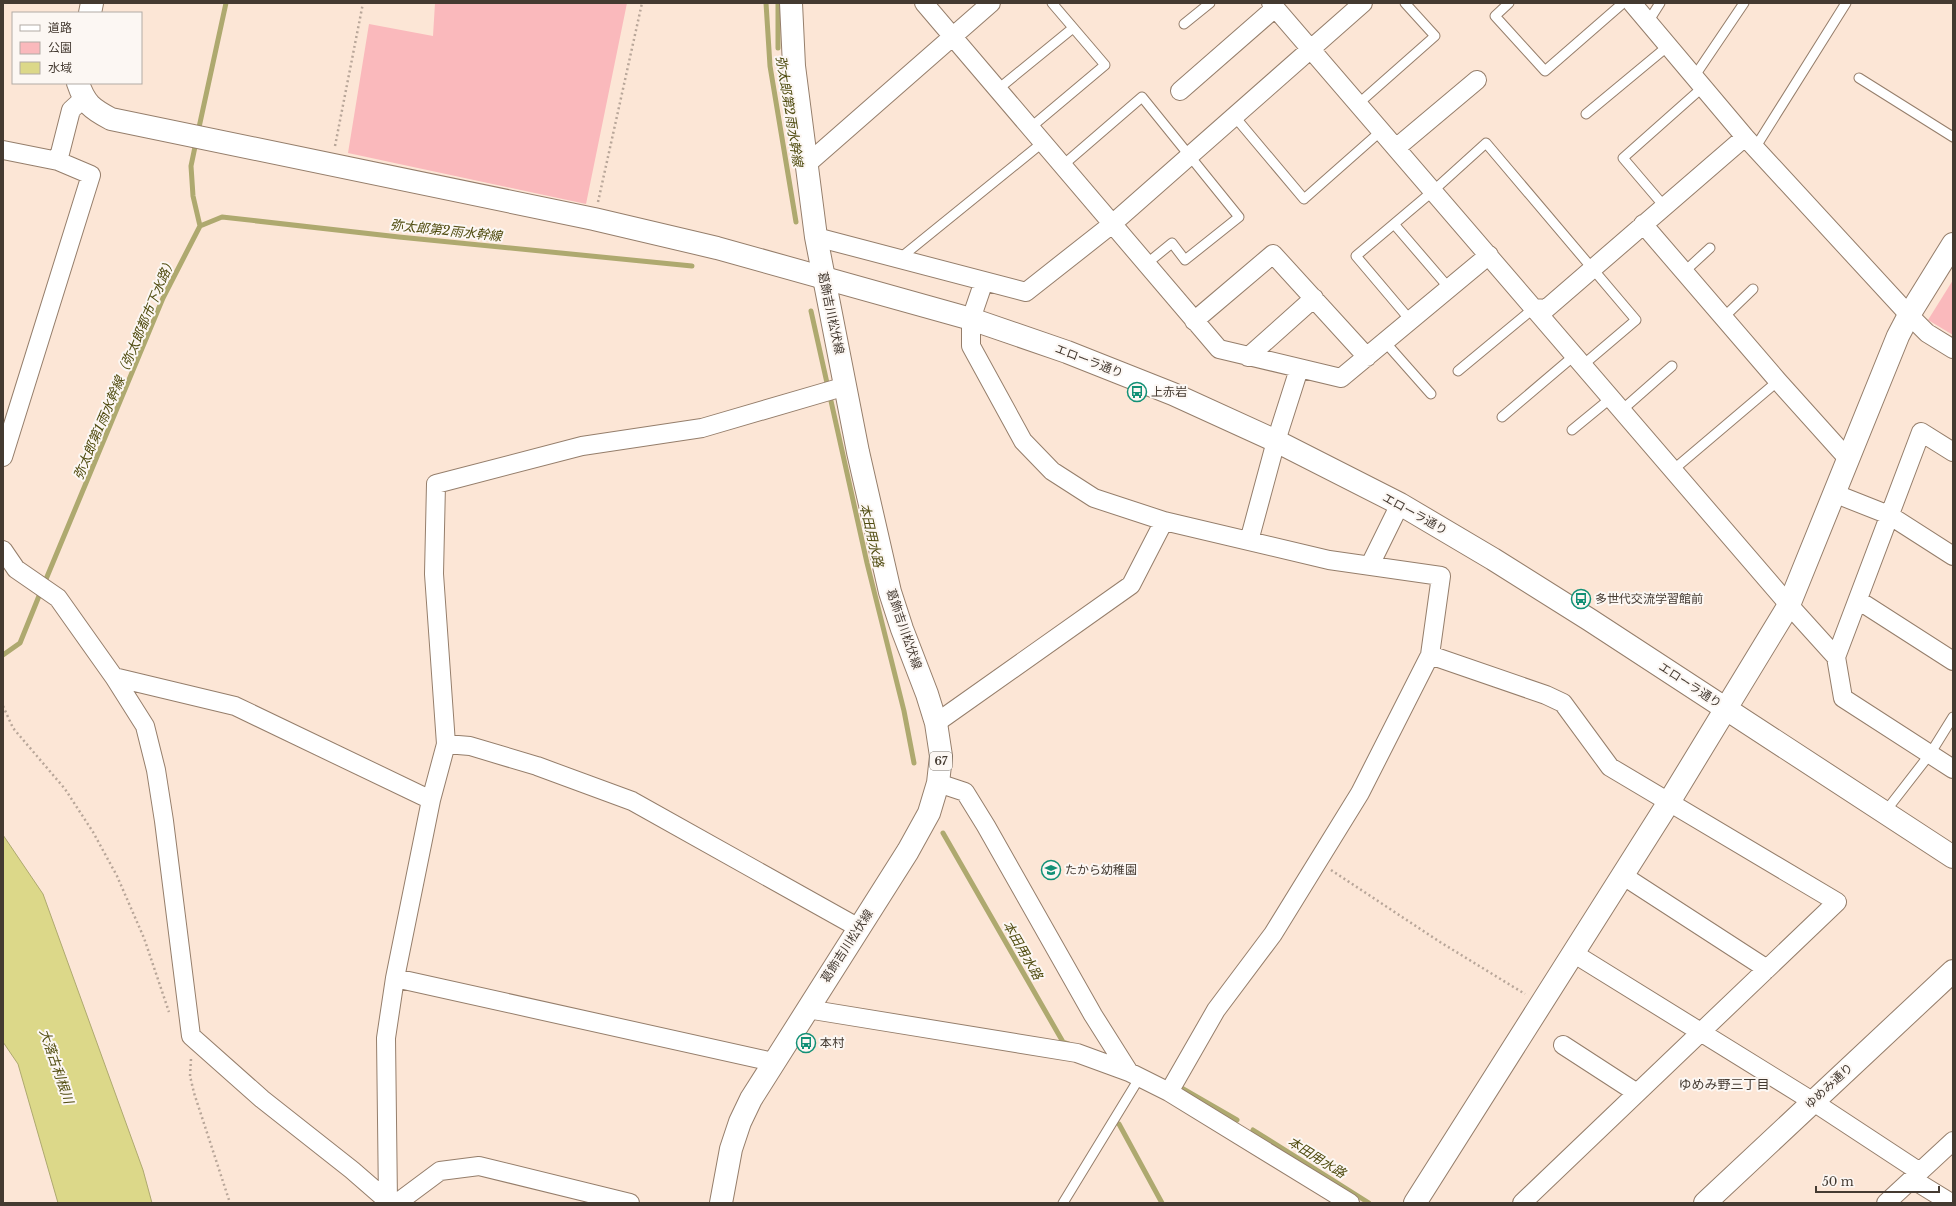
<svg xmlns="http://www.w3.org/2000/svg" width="1956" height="1206" viewBox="0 0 1956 1206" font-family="'Libre Baskerville','Noto Sans JP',serif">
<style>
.green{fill:#fab9bc}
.water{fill:#dcd889;stroke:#aea96f}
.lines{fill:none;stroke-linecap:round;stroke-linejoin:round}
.stream{stroke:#aea96f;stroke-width:5}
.lane-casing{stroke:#957e6b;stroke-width:11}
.street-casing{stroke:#957e6b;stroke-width:20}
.secondary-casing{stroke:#957e6b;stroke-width:24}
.primary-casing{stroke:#957e6b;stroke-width:24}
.path{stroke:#b8a699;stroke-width:2.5;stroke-dasharray:2 3;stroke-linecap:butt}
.lane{stroke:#fff;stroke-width:9}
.street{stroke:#fff;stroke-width:18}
.secondary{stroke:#fff;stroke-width:22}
.primary{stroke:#fff;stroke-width:22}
.labels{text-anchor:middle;stroke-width:4;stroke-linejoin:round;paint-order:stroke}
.shield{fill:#fcf7f3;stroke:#7b736b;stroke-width:1}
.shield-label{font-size:11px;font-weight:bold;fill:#443a31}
.street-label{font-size:12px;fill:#443a31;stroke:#fcf7f3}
.poi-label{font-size:12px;fill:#443a31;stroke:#fcf7f3;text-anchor:start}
.water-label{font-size:13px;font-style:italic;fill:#504c10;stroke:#fcf7f3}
.neighbourhood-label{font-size:13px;fill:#443a31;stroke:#fcf7f3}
</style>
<rect width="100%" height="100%" fill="#fce6d6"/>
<path class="green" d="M435,3h192l-41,201 -238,-51 21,-129 64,12z
M1953,280v55l-25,-15z"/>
<path class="water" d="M3,835l40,59 100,276 9,33h-94l-40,-139 -15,-22z"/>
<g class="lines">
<path class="stream" d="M766,3l4,63 26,156
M778,3v45
M198,132l28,-129
M200,226l22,-9 177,20 293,29
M811,311l56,252 37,148 10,52
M44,584l119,-286 37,-72 -7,-30 -2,-30 5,-24
M3,655l17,-12 21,-52
M943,833l120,209 6,2
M1178,1086l59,34
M1119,1124l43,79
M1253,1130l116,73"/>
<defs>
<path id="lane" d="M1509,3l-14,13 50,55 78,-68
M1648,22l12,-19
M1184,24l26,-21
M1694,77l50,-74
M1859,78l94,59
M997,90l76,-62
M1358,104l77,-68 -30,-33
M1586,114l82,-68
M1235,117l69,82 77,-68
M1030,128l75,-63 -53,-62
M1755,148l91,-145
M1062,166l80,-69 97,120 -54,43 -13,-17 -27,22
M1664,206l-41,-48 80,-71
M1394,224l55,64
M899,259l143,-116
M1684,272l26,-24
M1723,318l30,-29
M1411,321l-55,-65 77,-65 53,-48 150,177 -53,45
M1385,342l46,52
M1458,371l76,-63
M1622,410l50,-44
M1502,417l73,-62
M1572,430l39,-32
M1673,470l105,-89
M1885,812l45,-58 23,-37
M1063,1203l77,-126"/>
<path id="street" d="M924,3l295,346 122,29 148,-123
M1271,3l518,602 47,52
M1632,3l113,134 164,178 18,18 26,16
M1180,91l95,-83
M1396,148l81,-68
M3,150l55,11 33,14 -88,282
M58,161l13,-51 12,-11
M806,165l185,-162
M1643,224l135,157 71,79
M816,237l210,55 85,-67 252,-222
M984,281l-13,38v27l52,95 29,30 42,27 70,23 165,39 112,16 -11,79 -70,138 -87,141 -57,76 -47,82
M1534,308l12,1 199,-172
M1194,321l79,-67 94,103
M1248,357l66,-59
M1953,452l-32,-20 -85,225 7,41 110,71
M1836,494l53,21 64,41
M1249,541l27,-100 23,-72
M3,550l13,19 42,29 56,79 31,49 11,44 8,51 27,215 71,63 90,71 38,33
M1370,565l30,-61
M1858,600l95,61
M1430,655l116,40 17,8 47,64 227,135 -315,301
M114,677l121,29 196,94
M936,723l195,-138 33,-64
M446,744l24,2 67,20 95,35 227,127
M938,783l27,9 21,34 107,189 36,57
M1622,875l145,94
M1573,953l239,148 108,71
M395,978l378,84
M807,1009l270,44 52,19 40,20 181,111
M1563,1045l74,48
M1912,1179l39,24
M388,1202l-2,-164 9,-60 36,-178 15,-56 -12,-170 2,-90 146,-38 120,-18 144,-42
M397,1203l43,-32 39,-5 151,37
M1886,1203l67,-62"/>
<path id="secondary" d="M90,13l2,-10
M78,83c7,21 14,26 33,36l483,100 123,29 254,71 96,33 106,42 103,47 124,63 93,55 97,61 363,237
M1415,1203l254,-401 120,-197 109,-269 11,-21 44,-71
M1705,1203l248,-232"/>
<path id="primary" d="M721,1203l10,-54 9,-27 11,-23 157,-248 21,-38 9,-30 3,-27 -5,-33 -9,-29 -25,-65 -12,-37 -32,-140 -42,-215 -22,-171 -3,-63"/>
</defs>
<use href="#lane" class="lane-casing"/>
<use href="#street" class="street-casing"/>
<use href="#secondary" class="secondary-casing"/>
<use href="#primary" class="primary-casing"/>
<path class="path" d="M335,146l28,-143
M598,202l44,-199
M3,706l10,22 52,61 28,43 24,44 27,62 25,74
M1331,870l109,72 85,52
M191,1059l-1,17 4,17 36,110"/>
<use href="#lane" class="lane"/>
<use href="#street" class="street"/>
<use href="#secondary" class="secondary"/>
<use href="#primary" class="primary"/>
</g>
<defs>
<symbol id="bus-ring" viewBox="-11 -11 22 22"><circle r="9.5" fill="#fcf7f3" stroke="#129076" stroke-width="1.5"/><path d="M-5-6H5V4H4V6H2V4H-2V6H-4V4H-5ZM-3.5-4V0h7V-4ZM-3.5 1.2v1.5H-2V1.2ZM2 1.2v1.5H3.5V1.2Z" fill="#129076"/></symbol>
<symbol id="school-ring" viewBox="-11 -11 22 22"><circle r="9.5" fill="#fcf7f3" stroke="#129076" stroke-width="1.5"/><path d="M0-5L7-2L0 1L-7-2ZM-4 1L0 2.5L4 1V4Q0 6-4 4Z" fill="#129076"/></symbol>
</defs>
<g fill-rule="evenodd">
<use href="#bus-ring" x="1126" y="381" width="22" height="22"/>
<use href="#bus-ring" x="1570" y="588" width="22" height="22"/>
<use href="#school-ring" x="1040" y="859" width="22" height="22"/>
<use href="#bus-ring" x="795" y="1032" width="22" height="22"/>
</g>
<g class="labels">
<rect class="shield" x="930" y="752" width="22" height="18" rx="3"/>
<g class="shield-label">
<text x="941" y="765">67</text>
</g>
<g class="street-label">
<text transform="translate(831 313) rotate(78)" y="4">葛飾吉川松伏線</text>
<text transform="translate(1089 361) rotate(21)" y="4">エローラ通り</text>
<text transform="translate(1415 514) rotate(29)" y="4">エローラ通り</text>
<text transform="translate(904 629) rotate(71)" y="4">葛飾吉川松伏線</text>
<text transform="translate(1690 685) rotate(33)" y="4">エローラ通り</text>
<text transform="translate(847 946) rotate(-57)" y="4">葛飾吉川松伏線</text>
<text transform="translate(1829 1086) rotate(-43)" y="4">ゆめみ通り</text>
</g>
<g class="poi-label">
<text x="1151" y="396">上赤岩</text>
<text x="1595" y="603">多世代交流学習館前</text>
<text x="1065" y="874">たから幼稚園</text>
<text x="820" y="1047">本村</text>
</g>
<g class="water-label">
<text transform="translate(790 111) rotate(81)" y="5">弥太郎第2雨水幹線</text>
<text transform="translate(446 230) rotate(6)" y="5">弥太郎第2雨水幹線</text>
<text transform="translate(124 368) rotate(-67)" y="5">弥太郎第1雨水幹線（弥太郎都市下水路）</text>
<text transform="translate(872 535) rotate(77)" y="5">本田用水路</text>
<text transform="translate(1023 950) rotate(60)" y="5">本田用水路</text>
<text transform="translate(57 1066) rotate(71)" y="5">大落古利根川</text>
<text transform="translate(1317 1157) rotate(32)" y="5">本田用水路</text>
</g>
<g class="neighbourhood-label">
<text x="1724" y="1089">ゆめみ野三丁目</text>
</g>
</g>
<rect width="1956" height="1206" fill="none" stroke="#443a31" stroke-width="8"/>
<rect x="12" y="12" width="130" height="72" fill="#fcf7f3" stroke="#b2aba5"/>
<rect x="20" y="25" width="20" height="6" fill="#ffffff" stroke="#b2aba5"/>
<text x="48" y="32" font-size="12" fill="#443a31">道路</text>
<rect x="20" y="42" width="20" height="12" fill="#fab9bc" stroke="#b2aba5"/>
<text x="48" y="52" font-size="12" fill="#443a31">公園</text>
<rect x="20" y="62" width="20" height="12" fill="#dcd889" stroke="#b2aba5"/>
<text x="48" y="72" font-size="12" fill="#443a31">水域</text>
<path d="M1816 1186v6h123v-6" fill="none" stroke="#443a31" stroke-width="2"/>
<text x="1822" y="1186" font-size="12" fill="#443a31" stroke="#fcf7f3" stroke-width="3" paint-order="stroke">50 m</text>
</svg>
